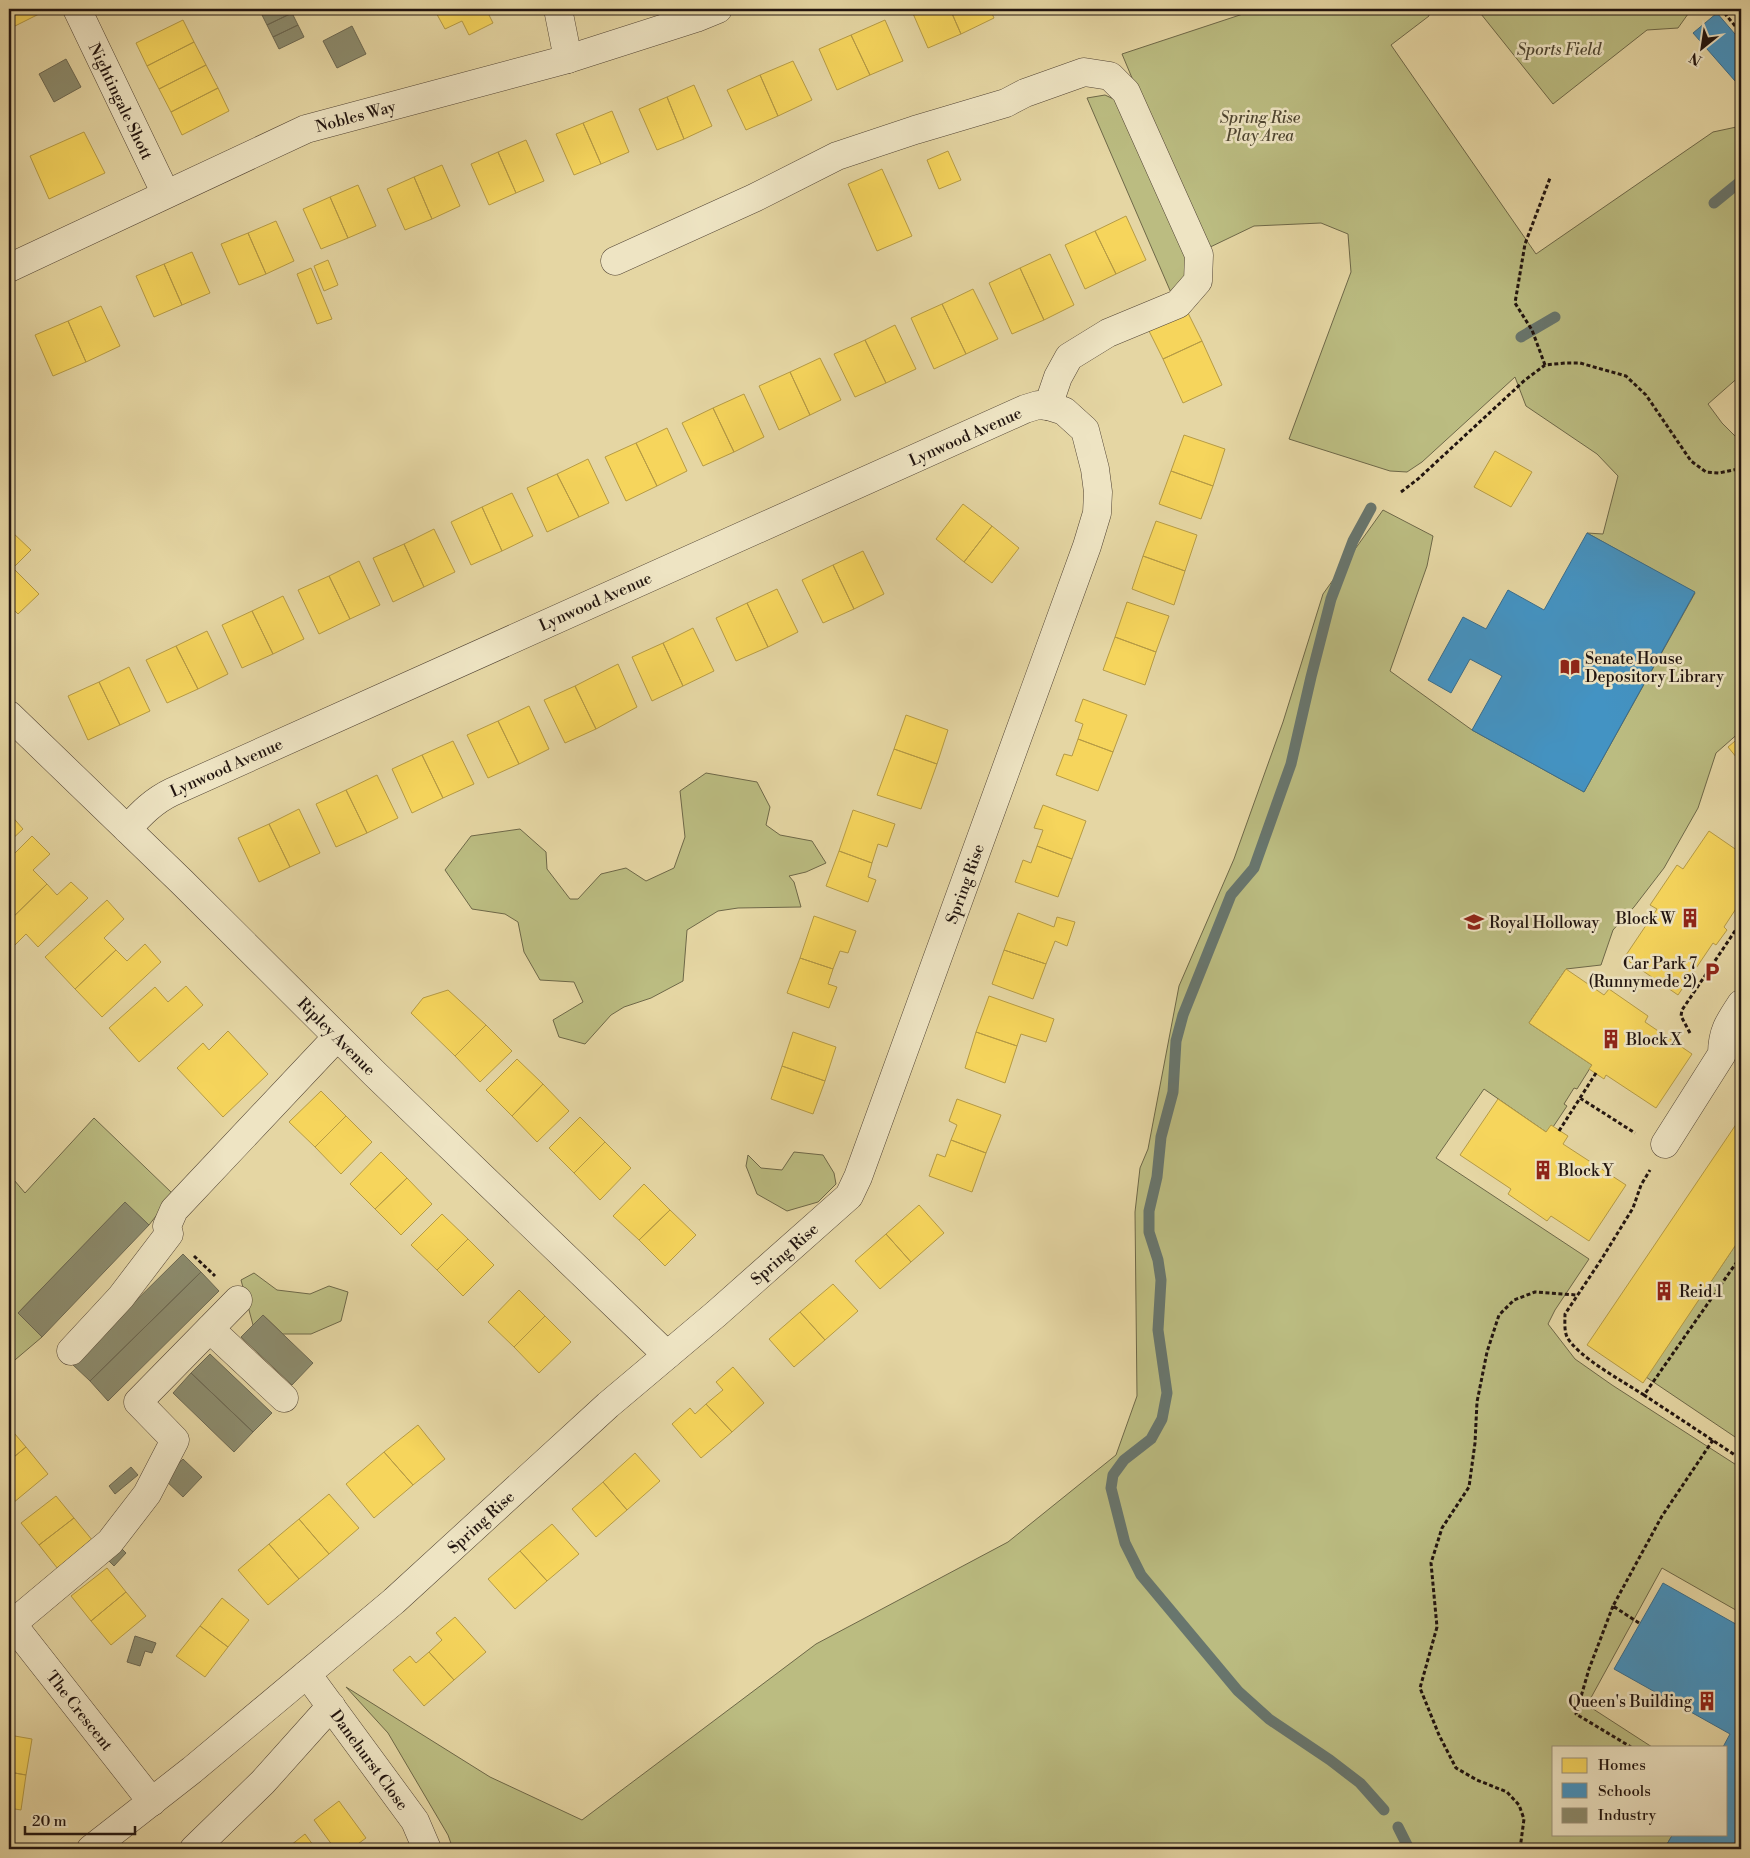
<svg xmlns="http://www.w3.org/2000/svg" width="1750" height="1858" viewBox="0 0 1750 1858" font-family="'Libre Bodoni',serif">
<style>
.green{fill:#bbbc81;stroke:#6e6848}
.homes{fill:#f6d55c;stroke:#b69b45}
.schools{fill:#4393c3;stroke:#396d8d}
.industry{fill:#8c8c6e;stroke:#6c6852}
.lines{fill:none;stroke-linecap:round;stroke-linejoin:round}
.stream{stroke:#68766e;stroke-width:11}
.minor-casing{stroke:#524434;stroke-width:29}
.path{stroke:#21140f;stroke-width:3;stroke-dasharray:4 2.5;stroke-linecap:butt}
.minor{stroke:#eee4c3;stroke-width:28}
.labels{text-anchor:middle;stroke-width:5;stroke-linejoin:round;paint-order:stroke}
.park-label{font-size:16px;font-style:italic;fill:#4f4631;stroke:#eee4c3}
.street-label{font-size:16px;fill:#21140f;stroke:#eee4c3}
.poi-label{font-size:16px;fill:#21140f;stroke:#eee4c3;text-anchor:start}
</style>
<rect width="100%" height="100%" fill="#e5d6a3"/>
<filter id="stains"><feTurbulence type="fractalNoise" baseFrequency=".004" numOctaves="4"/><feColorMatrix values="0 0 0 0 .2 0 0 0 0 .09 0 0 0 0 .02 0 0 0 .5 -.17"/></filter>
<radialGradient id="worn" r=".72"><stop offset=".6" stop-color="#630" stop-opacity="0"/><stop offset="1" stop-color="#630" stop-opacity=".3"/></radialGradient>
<path class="green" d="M1258,9h170l1,7 -38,29 145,209 177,-122 28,-6v249l-33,29 14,19 19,19v289l-25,22 -18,55 -34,60 -30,39 -21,23 -12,35 -35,4 -37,54 63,42 -15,24 -3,-1 -10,16 3,2 -14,21 -7,5 -62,-43 -48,69 153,101 -34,51 -7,14 27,35 37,26 129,83v145l-79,-45 -75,137 65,42h-98v87h119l-9,15h-1211l-5,-14 -60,-102 -42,-46 144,90 92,43 234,-176 192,-102 108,-87 21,-59 -2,-184 5,-44 8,-19 31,-163 55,-127 49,-137 40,-128 60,-84 50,26 -6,30 -37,105 82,59 112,62 111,-199 -108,-60 16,1 15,-58 -21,-22 -71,-48 -11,-29 -93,85 -15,10 -17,-1 -101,-32 62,-167 -3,-38 -27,-11 -67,3 -50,24 -82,-196z
M1477,9h218l-7,5 -10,14 -31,2 -94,74z
M1105,95l15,7 73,167 -21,26 -85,-197z
M706,773l51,9 13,25 -4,18 14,10 32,6 14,22 -20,9 -17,4 5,6 7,25 -63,1 -20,3 -31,19 -4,51 -32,17 -27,9 -13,8 -26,29 -26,-7 -6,-17 30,-18 -9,-20 -34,-2 -16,-28 -6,-30 -13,-8 -33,-5 -27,-39 26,-34 49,-7 26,23 1,17 23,30h8l23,-25 25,-6 20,13 28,-13 11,-31 -5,-46z
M94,1118l79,76 -24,31 -24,-22 -107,110 24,24 -33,28v-191l16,19z
M794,1152l29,3 11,18 2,11 -18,18 -31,9 -30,-17 -11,-28 2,-11 13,13 21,2z
M1741,1237v204l-95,-64z
M254,1273l23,17 33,4 19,-8 19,6 -7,29 -30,13h-28l-20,-19 -10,10 -12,-45z"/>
<path class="homes" d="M9,9h35l1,2 -36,18z
M434,9h52l7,14 -24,12 -7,-14 -17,8z
M911,9h39l11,25 -33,14z
M950,9h40l4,9 -33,16z
M183,20l11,22 -47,24 -11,-23z
M885,20l18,41 -33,14 -19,-40z
M851,35l19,40 -33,15 -18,-41z
M194,42l12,23 -47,24 -12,-23z
M793,61l19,39 -34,16 -18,-41z
M206,65l12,23 -47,24 -12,-23z
M760,75l18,41 -32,14 -19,-40z
M694,85l18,41 -28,13 -17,-42z
M218,88l11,23 -47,24 -11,-23z
M667,97l17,42 -27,11 -18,-41z
M612,111l17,41 -28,12 -18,-41z
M583,123l18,41 -27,11 -18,-41z
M84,132l21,41 -56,26 -19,-43z
M526,140l18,41 -28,12 -18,-41z
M948,151l13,29 -22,9 -12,-29z
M498,152l18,41 -27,12 -18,-41z
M442,165l18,41 -28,13 -18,-42z
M882,169l30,67 -35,15 -29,-67z
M414,177l18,42 -27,11 -18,-41z
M358,185l18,41 -28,12 -18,-41z
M330,197l18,41 -27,11 -18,-40z
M1126,216l20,44 -30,14 -21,-43z
M276,221l18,40 -28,13 -18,-41z
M1095,231l21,43 -31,15 -20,-44z
M248,233l18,41 -27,11 -18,-41z
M192,252l18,41 -28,12 -18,-41z
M1050,254l24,51 -30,15 -24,-52z
M328,260l10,25 -14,6 -10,-25z
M164,264l18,41 -28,12 -18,-41z
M311,268l21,51 -15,5 -20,-50z
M1020,268l24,52 -32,14 -23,-51z
M973,289l25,50 -32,15 -24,-50z
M942,304l24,50 -32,15 -23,-51z
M101,306l19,40 -34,16 -18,-41z
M1186,309l16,32 -39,18 -16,-32z
M68,321l18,41 -33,14 -18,-41z
M895,325l21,44 -30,14 -21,-43z
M865,340l21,43 -31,14 -21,-43z
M1202,341l20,44 -39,18 -20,-44z
M820,358l21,42 -31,15 -20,-43z
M790,372l20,43 -31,15 -20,-44z
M744,394l20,43 -30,15 -21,-44z
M713,408l21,44 -31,14 -21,-43z
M667,428l20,43 -30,15 -21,-43z
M1184,435l41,14 -12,37 -42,-15z
M636,443l21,43 -31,15 -21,-44z
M1495,451l37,21 -21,35 -37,-20z
M588,459l21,44 -30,14 -22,-43z
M1171,471l42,15 -12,33 -42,-15z
M557,474l22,43 -32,15 -20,-44z
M512,493l21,43 -31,15 -20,-44z
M963,504l29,22 -28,36 -28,-23z
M482,507l20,44 -31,14 -20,-43z
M1156,521l41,14 -12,36 -42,-15z
M992,526l27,22 -27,35 -28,-21z
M434,529l21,43 -31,15 -20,-43z
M12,532l19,18 -18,18 26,26 -21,20 -9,-9v-69z
M404,544l20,43 -31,15 -20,-44z
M863,551l21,43 -30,15 -21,-44z
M1143,556l42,15 -11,34 -42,-16z
M359,561l21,44 -30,14 -21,-43z
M833,565l21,44 -31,14 -21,-43z
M329,576l21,43 -31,15 -21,-44z
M777,589l21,43 -30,15 -21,-44z
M283,596l21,43 -31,15 -21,-43z
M1127,602l42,14 -13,36 -41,-15z
M747,603l21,44 -32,14 -20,-43z
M252,611l21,43 -31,14 -20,-43z
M693,628l21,43 -31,15 -20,-43z
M207,631l21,43 -30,15 -22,-43z
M1115,637l41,15 -11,33 -42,-15z
M663,643l20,43 -31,15 -20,-44z
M176,646l22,43 -31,14 -21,-43z
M618,664l19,43 -41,22 -21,-43z
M129,667l21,44 -30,14 -21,-43z
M99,682l21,43 -32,15 -20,-44z
M575,686l21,43 -31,14 -21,-43z
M1083,699l44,16 -14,37 -35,-13 5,-15 -8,-3z
M529,706l20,43 -30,15 -21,-43z
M906,715l42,15 -11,34 -43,-15z
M498,721l21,43 -31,14 -21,-43z
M1741,736v27l-13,-16z
M1078,739l35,13 -15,39 -42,-16 8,-21 8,2z
M453,741l21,43 -31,14 -21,-43z
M894,749l43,15 -16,45 -44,-14z
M422,755l21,43 -31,15 -20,-44z
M377,775l21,43 -31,15 -21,-43z
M346,790l21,43 -31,14 -20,-43z
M1043,805l43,16 -14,38 -35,-13 6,-16 -9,-2z
M299,809l21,44 -30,14 -21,-43z
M853,810l42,14 -8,23 -9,-3 -6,19 -33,-12z
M9,813l14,16 -14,13z
M269,824l21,43 -31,15 -21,-44z
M1709,831l32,22v48l-17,26 3,3 -11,15 -3,-2 -35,52 -54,-37 33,-49 -7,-4 27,-40 6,4z
M32,836l18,18 -17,16 14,14 -38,37v-62z
M1037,846l35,13 -14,38 -43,-15 8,-22 8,3z
M839,851l33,12 -4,14 8,3 -8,22 -42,-16z
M71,882l17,16 -50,49 -12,-13 -16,16 -1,-2v-27l38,-37 10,11z
M107,900l17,19 -20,19 12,12 -41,39 -30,-32z
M1018,913l36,14 3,-10 18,5 -8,24 -12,-5 -9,23 -42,-14z
M814,916l42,15 -8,22 -8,-2 -7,18 -33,-11z
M145,944l16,18 -59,55 -27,-28 41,-39 11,11z
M1004,950l42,14 -13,35 -41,-15z
M800,958l33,11 -5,15 9,3 -8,21 -42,-15z
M1566,969l38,26 5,-6 39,27 -3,6 47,32 -36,54 -50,-33 -2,4 -15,-10 3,-4 -63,-42z
M186,986l17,19 -64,57 -30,-34 46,-41 13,15z
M448,990l38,35 -31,31 -44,-43 12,-15z
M989,996l65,23 -8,23 -25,-8 -4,12 -41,-14z
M486,1025l26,26 -32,31 -25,-26z
M228,1031l40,43 -45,43 -46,-49 26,-25 6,7z
M793,1032l43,15 -11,34 -43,-15z
M976,1032l41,14 -12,37 -40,-15z
M517,1059l26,25 -31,32 -26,-26z
M782,1066l43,15 -12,33 -42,-15z
M543,1084l26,27 -32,31 -25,-26z
M321,1091l25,25 -31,31 -26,-25z
M957,1099l44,16 -15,38 -35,-13 6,-15 -8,-4z
M1498,1099l48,33 5,-7 17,11 -5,8 63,41 -37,56 -38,-25 -4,5 -39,-27 3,-5 -51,-34z
M346,1116l26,26 -31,32 -26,-27z
M580,1117l25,25 -31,31 -25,-25z
M1741,1117v120l-98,146 -56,-38z
M951,1140l35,13 -14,39 -43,-16 8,-22 8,3z
M605,1142l26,26 -31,32 -26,-27z
M381,1152l26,26 -32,31 -25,-25z
M407,1178l25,26 -31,31 -26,-26z
M644,1184l26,26 -31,30 -26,-24z
M919,1205l25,28 -33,29 -25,-28z
M670,1210l26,25 -31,31 -26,-26z
M442,1214l26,25 -31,31 -26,-25z
M886,1234l25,28 -31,27 -25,-28z
M468,1239l26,26 -31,31 -26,-26z
M833,1284l25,27 -33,29 -25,-28z
M519,1290l26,26 -31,31 -26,-25z
M800,1312l25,28 -31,27 -25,-28z
M545,1316l26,26 -32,31 -25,-26z
M733,1367l31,36 -32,29 -26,-28 17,-14 -7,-8z
M706,1404l26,28 -31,26 -29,-34 18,-16 5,6z
M418,1425l27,34 -32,26 -29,-33z
M9,1427l17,20 -17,14z
M26,1447l22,27 -35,29 -4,-5v-37z
M384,1452l29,33 -39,33 -28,-34z
M635,1453l25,28 -33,29 -24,-28z
M603,1482l24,28 -31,27 -24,-28z
M329,1494l30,34 -30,26 -30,-35z
M56,1496l18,22 -35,27 -18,-22z
M74,1518l19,23 -35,28 -19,-24z
M299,1519l30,35 -30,25 -30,-35z
M552,1524l27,30 -32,27 -27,-30z
M269,1544l30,35 -31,26 -30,-35z
M520,1551l27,30 -32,28 -27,-30z
M107,1568l19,24 -35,29 -20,-25z
M126,1592l20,24 -35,29 -20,-24z
M222,1598l27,22 -21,27 -28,-21z
M455,1617l31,35 -32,28 -25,-28 13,-12 -6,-7z
M200,1626l28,21 -23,30 -29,-21z
M429,1652l25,28 -30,26 -31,-36 17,-14 6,7z
M9,1735l23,4 -6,36 -17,-3z
M9,1772l17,3 -5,35 -12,-2z
M339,1801l27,37 -15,11h-16l-21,-29z
M305,1834l11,15h-30z"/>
<path class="schools" d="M1717,13l24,28v35l-6,5 -42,-48z
M1587,533l108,59 -111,200 -112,-62 30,-54 -32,-17 -19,34 -23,-13 35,-63 23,12 22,-39 36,20z
M1663,1583l78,44v222h-77l9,-15h53v-87h-3l7,-13 -116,-65z"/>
<path class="industry" d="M259,9h11l-9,4z
M270,9h20l2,4 -25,12 -6,-12z
M292,13l6,12 -25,12 -6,-12z
M298,25l6,12 -25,12 -6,-12z
M352,26l14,28 -29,14 -14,-27z
M66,59l15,28 -27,15 -15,-28z
M125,1202l24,23 -107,112 -24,-24z
M183,1254l18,18 -111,109 -18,-17z
M201,1272l18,19 -111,110 -18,-20z
M263,1315l50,48 -21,22 -51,-48z
M210,1354l62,59 -19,19 -62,-59z
M191,1373l62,59 -19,20 -61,-59z
M183,1459l19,18 -19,20 -19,-18z
M131,1467l7,8 -23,19 -6,-8z
M118,1545l8,8 -12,13 -8,-8z
M135,1636l21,7 -4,10 -7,-2 -5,15 -13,-4z"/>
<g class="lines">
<path class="stream" d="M1714,203l27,-22
M1521,337l34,-20
M1371,508l-18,33 -22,58 -20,78 -20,87 -37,104 -23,27 -48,120 -7,26 -3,51 -12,45 -4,40 -8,34v21l9,28 3,20 -3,50 9,63 -5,26 -11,20 -27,21 -11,15 -2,13 14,55 16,32 97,116 31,28 61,41 30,23 24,27
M1398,1827l11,22"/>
<defs>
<g id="minor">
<path id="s1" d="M77,9l84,175 7,9"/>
<path d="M558,9l10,50"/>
<path d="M615,261l139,-63 83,-42 78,-26 91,-27 19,-10 59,-21 26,4 16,16 73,163 -1,26 -20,23 -70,29 -39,24 -11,20 -10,29"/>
<path id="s2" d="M9,268l297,-139 262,-70 128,-41 22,-9"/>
<path id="s3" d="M9,715l173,167 193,192 292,281"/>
<path d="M1665,1144l57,-90c0,-22 7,-32 19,-50"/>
<path d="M210,1329l74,69"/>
<path d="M71,1351l50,-54 48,-63 -2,-8 7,-16 163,-173"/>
<path id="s4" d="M9,1620l143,182"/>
<path d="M12,1624l98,-82 37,-48 28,-54 -37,-38 100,-102"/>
<path id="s5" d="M307,1674l108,147 12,28"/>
<path id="s6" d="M91,1849l101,-79 202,-169 214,-196 108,-91 133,-118 9,-19 229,-631 10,-33 1,-21 -3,-23 -10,-39 -21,-19 -16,-5 -10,-1 -13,4 -853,383c-19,9 -31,22 -45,37"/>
<path d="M194,1849l69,-67 68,-76"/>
</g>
</defs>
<use href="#minor" class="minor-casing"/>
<path class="path" d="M1733,9l-7,6 15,18
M1545,365l-13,-35 -17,-27 10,-59 25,-66
M1401,492l17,-13 107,-99 20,-15 20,-2h15l46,13 20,19 45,66 15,11 13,1 19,-4 3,-4
M1690,1033l-9,-17 1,-6 59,-88
M1580,1098l55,35
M1559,1131l37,-58
M194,1256l21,20
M1741,1256l-97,139 97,64
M1644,1395c-20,-13 -66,-38 -77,-58 -3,-7 -2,-16 -2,-23l36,-54 32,-52 8,-23 9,-15
M1613,1606l-24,63 -13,45 55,33
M1639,1623l-26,-17 49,-90 51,-76
M1520,1849l4,-30 -5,-14 -12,-13 -30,-12 -21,-12 -17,-33 -19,-47 17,-61 -6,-64 11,-35 27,-41 6,-44 2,-41 10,-50 12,-37 15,-15 21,-8 42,3"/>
<use href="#minor" class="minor"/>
</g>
<defs>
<symbol id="library-bare" viewBox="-9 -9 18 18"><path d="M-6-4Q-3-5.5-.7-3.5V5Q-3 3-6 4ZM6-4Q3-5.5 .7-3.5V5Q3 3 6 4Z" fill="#8f2418" stroke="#eee4c3" stroke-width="2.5" paint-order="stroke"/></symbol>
<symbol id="building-bare" viewBox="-9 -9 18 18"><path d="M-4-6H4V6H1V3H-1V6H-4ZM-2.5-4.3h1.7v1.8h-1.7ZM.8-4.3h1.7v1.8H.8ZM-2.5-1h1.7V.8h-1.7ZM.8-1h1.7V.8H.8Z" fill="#8f2418" stroke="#eee4c3" stroke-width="2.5" paint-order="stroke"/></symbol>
<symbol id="university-bare" viewBox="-9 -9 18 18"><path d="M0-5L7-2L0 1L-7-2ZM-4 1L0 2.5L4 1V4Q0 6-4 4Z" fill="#8f2418" stroke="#eee4c3" stroke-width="2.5" paint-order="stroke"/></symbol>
<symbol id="parking-bare" viewBox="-9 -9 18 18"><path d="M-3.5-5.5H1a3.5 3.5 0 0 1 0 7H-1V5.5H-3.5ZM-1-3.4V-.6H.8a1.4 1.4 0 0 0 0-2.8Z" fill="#8f2418" stroke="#eee4c3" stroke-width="2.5" paint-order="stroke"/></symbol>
</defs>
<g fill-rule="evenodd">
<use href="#library-bare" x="1556" y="653" width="28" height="28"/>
<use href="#building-bare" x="1676" y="904" width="28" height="28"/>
<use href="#university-bare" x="1460" y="908" width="28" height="28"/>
<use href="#parking-bare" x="1698" y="958" width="28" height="28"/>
<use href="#building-bare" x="1597" y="1025" width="28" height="28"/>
<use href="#building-bare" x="1529" y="1156" width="28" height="28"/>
<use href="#building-bare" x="1650" y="1277" width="28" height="28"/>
<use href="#building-bare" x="1693" y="1687" width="28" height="28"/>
</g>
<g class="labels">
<g class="park-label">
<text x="1559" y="55">Sports Field</text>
<text x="1260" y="123">Spring Rise<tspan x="1260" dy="18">Play Area</tspan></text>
</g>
<g class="street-label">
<text dy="6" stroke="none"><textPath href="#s1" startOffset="102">Nightingale Shott</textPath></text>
<text dy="6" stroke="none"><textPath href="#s2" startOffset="379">Nobles Way</textPath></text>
<text transform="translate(965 436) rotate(-24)" y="6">Lynwood Avenue</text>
<text transform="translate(595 601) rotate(-24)" y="6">Lynwood Avenue</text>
<text transform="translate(226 767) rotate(-24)" y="6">Lynwood Avenue</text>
<text dy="6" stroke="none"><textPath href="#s6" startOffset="1334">Spring Rise</textPath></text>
<text dy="6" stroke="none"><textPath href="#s3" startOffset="459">Ripley Avenue</textPath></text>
<text dy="6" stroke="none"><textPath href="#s6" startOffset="914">Spring Rise</textPath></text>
<text dy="6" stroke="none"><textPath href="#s6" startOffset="509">Spring Rise</textPath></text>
<text dy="6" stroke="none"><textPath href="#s4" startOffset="115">The Crescent</textPath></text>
<text dy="6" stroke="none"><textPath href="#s5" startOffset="106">Danehurst Close</textPath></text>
</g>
<g class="poi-label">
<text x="1585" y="664">Senate House<tspan x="1585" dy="18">Depository Library</tspan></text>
<text x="1675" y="924" text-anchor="end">Block W</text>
<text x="1489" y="928">Royal Holloway</text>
<text x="1697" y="969" text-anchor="end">Car Park 7<tspan x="1697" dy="18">(Runnymede 2)</tspan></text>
<text x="1626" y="1045">Block X</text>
<text x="1558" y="1176">Block Y</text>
<text x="1679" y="1297">Reid 1</text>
<text x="1692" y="1707" text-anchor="end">Queen's Building</text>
</g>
</g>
<rect width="1750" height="1858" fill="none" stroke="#e5d6a3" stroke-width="30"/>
<rect x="10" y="10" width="1730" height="1838" fill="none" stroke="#21140f" stroke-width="2.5"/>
<rect x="15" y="15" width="1720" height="1828" fill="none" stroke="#21140f"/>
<rect x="1552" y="1746" width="175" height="90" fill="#eee4c3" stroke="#9c917b"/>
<rect x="1562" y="1758" width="25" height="15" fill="#f6d55c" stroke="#9c917b"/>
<text x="1598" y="1770" font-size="15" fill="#21140f">Homes</text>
<rect x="1562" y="1783" width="25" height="15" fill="#4393c3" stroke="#9c917b"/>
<text x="1598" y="1796" font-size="15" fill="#21140f">Schools</text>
<rect x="1562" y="1808" width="25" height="15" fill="#8c8c6e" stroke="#9c917b"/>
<text x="1598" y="1820" font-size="15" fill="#21140f">Industry</text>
<g transform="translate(1702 48) rotate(210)" stroke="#eee4c3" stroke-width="4" paint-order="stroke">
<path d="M0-4L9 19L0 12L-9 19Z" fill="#21140f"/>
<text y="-8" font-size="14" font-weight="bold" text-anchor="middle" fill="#21140f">N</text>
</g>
<path d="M25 1826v8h110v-8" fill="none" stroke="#21140f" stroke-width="2.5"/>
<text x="32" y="1826" font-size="15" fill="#21140f" stroke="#eee4c3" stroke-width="4" paint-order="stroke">20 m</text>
<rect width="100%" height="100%" filter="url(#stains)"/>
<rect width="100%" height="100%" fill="url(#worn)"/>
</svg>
